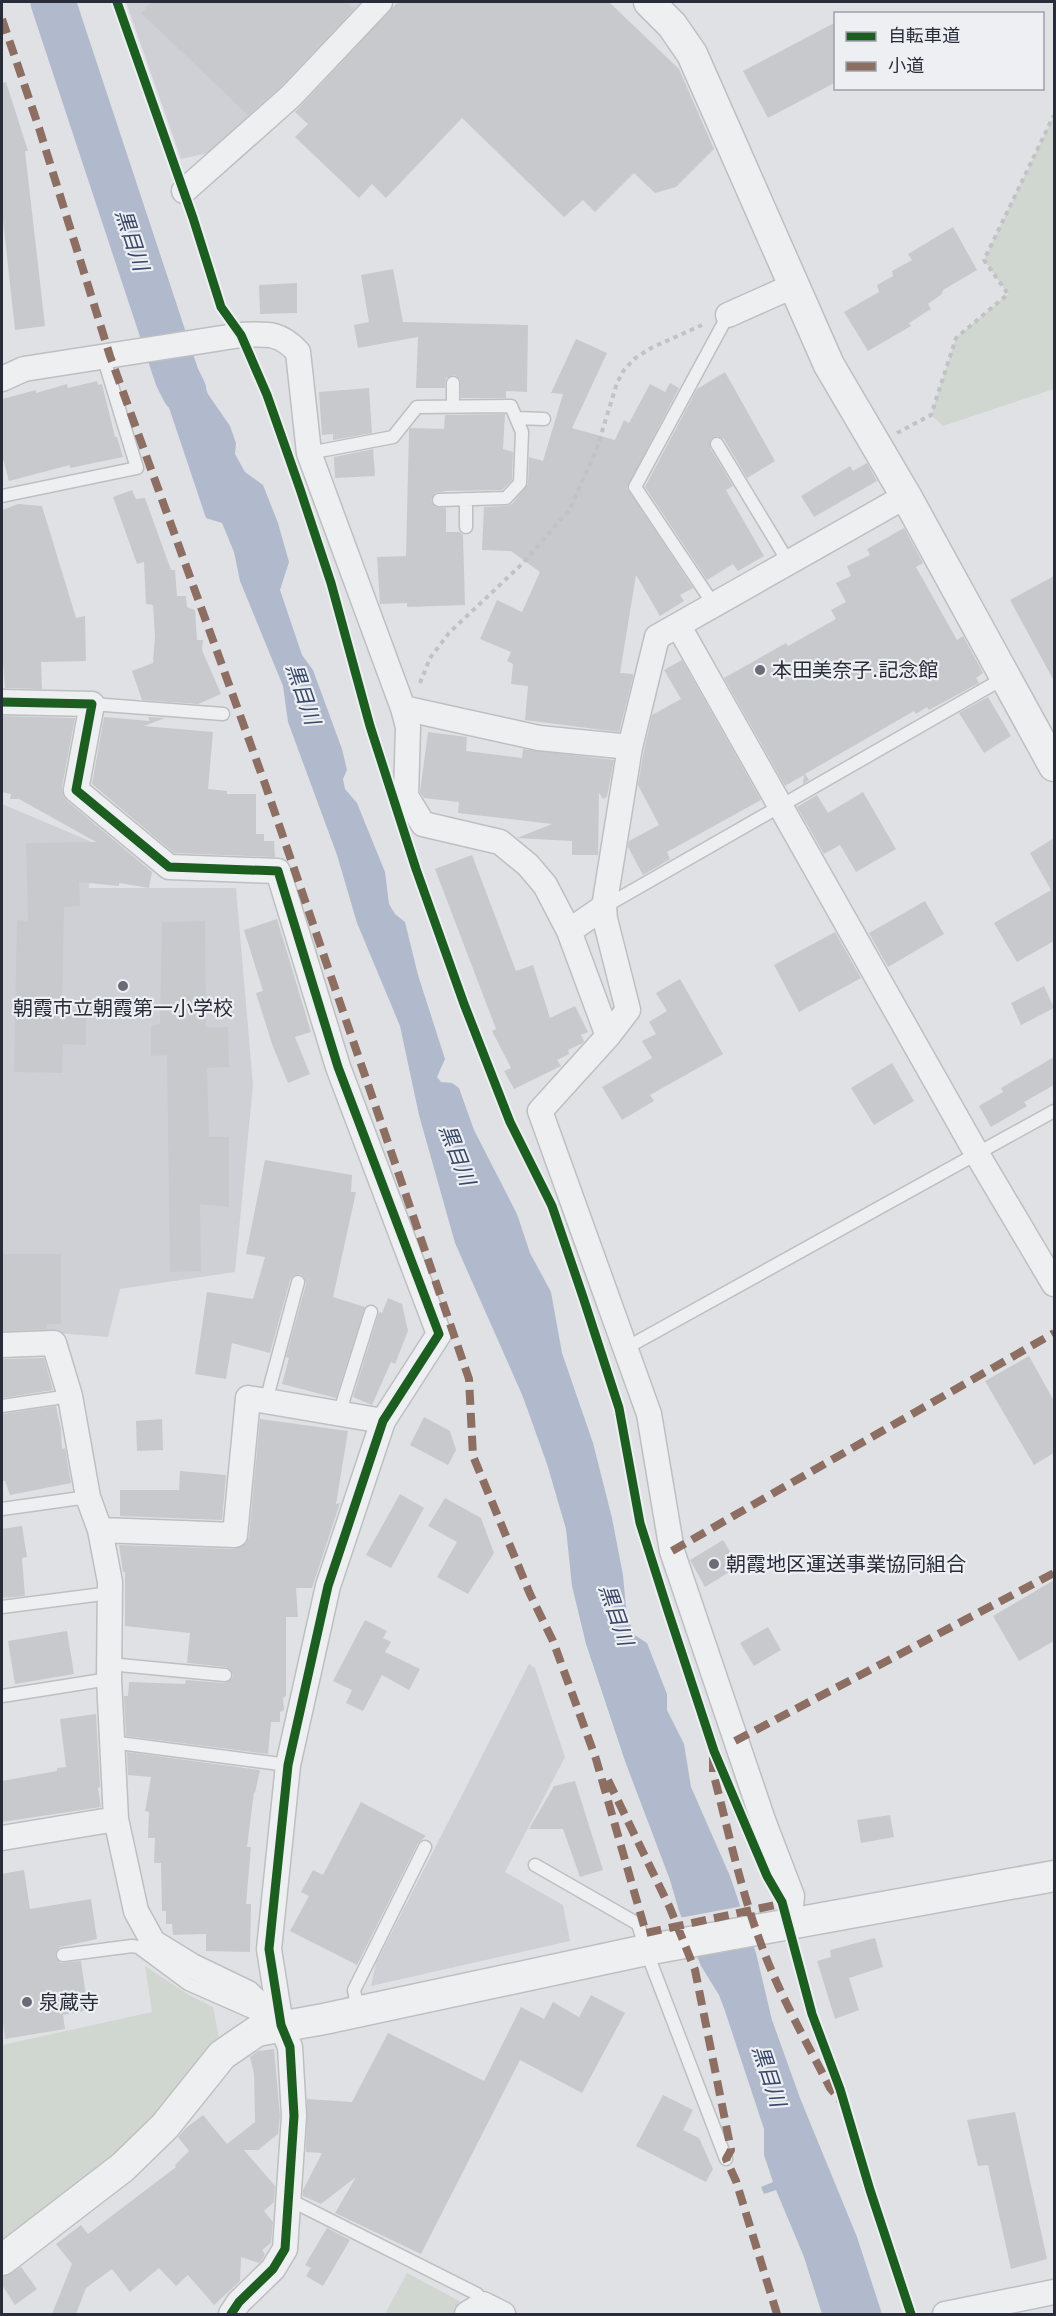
<svg xmlns="http://www.w3.org/2000/svg" width="1056" height="2316" viewBox="0 0 1056 2316" font-family="'DejaVu Sans','Noto Sans JP',sans-serif">
<style>
.built{fill:#ced0d6}
.green{fill:#d0d7d0}
.water{fill:#b1bacc}
.pier{fill:#e0e1e4}
.lines{fill:none;stroke-linecap:round;stroke-linejoin:round}
.river{stroke:#b1bacc;stroke-width:45}
.building{fill:#c8c9cc}
.service-casing{stroke:#bebfc2;stroke-width:15}
.minor-casing{stroke:#bebfc2;stroke-width:27}
.tertiary-casing{stroke:#bebfc2;stroke-width:33}
.path{stroke:#c1c2c6;stroke-width:4;stroke-dasharray:4.5 4.5;stroke-linecap:butt}
.service{stroke:#eeeff1;stroke-width:12}
.minor{stroke:#eeeff1;stroke-width:24}
.tertiary{stroke:#eeeff1;stroke-width:30}
.quiet{stroke:#8d6e63;stroke-width:8;stroke-dasharray:15 8;stroke-linecap:butt}
.cycleway-casing{stroke:#edeff3;stroke-width:13}
.cycleway{stroke:#1b5e20;stroke-width:9}
.poi-dot{fill:#696c76;stroke:#edeff3;stroke-width:2}
.labels{text-anchor:middle;stroke-width:4.5;stroke-linejoin:round;paint-order:stroke}
.poi-label{font-size:20px;fill:#292d3a;stroke:#edeff3;text-anchor:start}
.water-label{font-size:21px;font-style:italic;fill:#384869;stroke:#edeff3}
</style>
<rect width="100%" height="100%" fill="#e0e1e4"/>
<path class="built" d="M126,2h243l-82,87 -70,62 -36,8z
M2,804l90,38 -3,46h147l17,197 -18,187 -115,17 -12,48 -53,-4 -53,1z
M529,1664l6,4 30,89 -60,115 58,33 7,36 -199,45 5,-23z"/>
<path class="green" d="M1054,115v274l-111,37 -12,-11 25,-77 52,-44 -24,-34z
M145,1966l44,29 24,12 7,36 -66,81 -152,123v-202l150,-33z
M407,2273l58,31 -6,10h-74z"/>
<path class="water" d="M187,330l10,40 11,24 22,32 6,17 -1,11 10,18 18,13 15,38 11,39 -9,28 22,65 11,15 29,79 5,21 -4,9 2,10 12,14 28,69 4,32 6,10 10,8 13,53 27,84 -8,18 4,5 11,1 7,5 15,42 43,84 13,39 21,39 11,61 31,90 19,75 11,57 3,32 7,27 14,9 20,51v16l17,34 7,43 39,89 26,77 16,67 28,78 57,139 25,77h-60l-18,-57 -28,-67 -12,4 -3,-7 12,-5 -9,-27v-26l-39,-118 -6,-16 -18,-29 -22,-55 -9,-31 -45,-119 -39,-117 -14,-58 -6,-57 -19,-65 -24,-67 -68,-154 -36,-128 -19,-89 -43,-103 -20,-68 -49,-133 -5,-36 -43,-105 -6,-29 -12,-29 -16,-5 -61,-182z"/>
<path class="pier" d="M743,1906l13,38 -62,12 -15,-38z"/>
<g class="lines">
<path class="river" d="M53,2l124,375 7,14"/>
</g>
<path class="building" d="M152,2h194l8,7 -73,77 -33,29 -107,-102z
M398,2h211l70,67 35,80 -38,38 -21,6 -21,-20 -39,39 -12,-12 -19,17 -102,-99 -76,80 -14,-14 -13,14 -64,-61 13,-13 -13,-12z
M836,22v60l-68,36 -25,-47z
M6,82l22,69h-3l20,175 -30,4 -13,-119v-128z
M953,227l24,43 -34,20 -1,4 -14,10 3,5 -22,14 2,3 -43,25 -24,-39 35,-20 -2,-7 16,-9 -1,-5 20,-11 -4,-6z
M393,269l10,53 125,3 -1,67 -21,-1v7h-45l-1,-19 -6,-4 -8,3 -1,10h-29l2,-51 -60,11 -4,-23 15,-3 -8,-47z
M297,283v30l-37,1 -1,-29z
M576,339l31,14 -35,75 43,12 9,-20 5,3 21,-39 15,8 5,-9 9,5 -52,100 66,100 -13,7 4,6 -24,15 -24,-41 -16,98 13,1v3l-14,55 -94,-12 3,-34 -17,-2 2,-20 -6,-3 4,-9 -31,-13 17,-39 25,12 18,-40 -29,-21 -29,-1 2,-43 22,-1 6,-2 16,-20 1,-27 14,4 20,-67 -12,-1z
M725,372l50,89 -28,17 -23,-39 -7,-3 -7,4v8l23,38 -7,4 1,2 37,64 -26,15 -5,-7 -26,16 -62,-93 52,-98z
M97,381l1,4 4,-1 13,53h2l6,20 -53,11v-3l-61,16 -7,-26v-56l34,-9v3l31,-9 1,4z
M369,388l3,45 -39,7v-6l-11,1 -3,-43z
M505,414l-2,35 10,3 -1,28 -10,10 -56,1 -11,2 -4,7 4,7 11,1v24h14l3,3 2,70 -58,2v-4l-27,1 -3,-47 29,-1 3,-126 1,-2 34,1 1,-14z
M373,449l2,27 -40,2 -1,-21z
M867,463l10,18 -63,36 -13,-21 49,-30 3,5z
M132,490l4,9 9,-1 26,72h4l2,26h9l1,11 8,3 2,30h6l-1,10 19,44 -23,10 -56,-4 -10,-29 21,-8 2,-27 -2,-31 -7,-1 -2,-42 -7,2 -24,-67z
M18,504l24,2 34,112 9,-2 1,45 -45,1 1,27 -37,-1 -2,-26h-1v-152z
M904,528l19,35 -7,4 41,73 6,-4 20,37 -7,5 3,5 -50,27 -2,-3 -11,7 -2,-3 -109,63 4,6 -6,4 1,-9 -19,11 -61,-108 62,-35 2,3 48,-27 -5,-9 15,-8 -10,-19 15,-7 -4,-10 23,-11 -3,-6z
M1054,576v105l-44,-81z
M682,660l79,140 -94,52 3,7 -27,16 -15,-28 1,-6 30,-16 -21,-40 6,-35 8,-35 29,-16 -17,-29z
M988,697l23,39 -27,17 -25,-40z
M2,716l73,2 -13,69 1,8 4,6 85,71 -3,16 -30,-5v3l-40,-4 1,24 -16,1 -2,103 24,1v34l-23,-1 -1,29 -48,-1 3,-152 11,1 -2,-78 70,-1 -77,-43h-9l1,-5 -9,-2z
M104,717l46,4 -2,-4 17,1 -21,8 69,6 -5,57 19,2v3h29v40h8v7h10l1,16 -101,-4 -82,-69z
M428,732l39,5 -1,14 56,7 1,-9 91,11 -7,37 -4,2 -4,-6 -1,62h-26v-14l-55,-3 35,-14 -94,-11 1,-11 -35,-4 -4,-6z
M863,792l33,57 -40,23 -16,-27 -16,9 -27,-47 20,-12 11,18z
M1054,838v103l-37,21 -23,-39 57,-33 -21,-37z
M472,855l44,116 17,-6 17,53 25,-12 13,26 -7,3 3,6 -1,2 -15,7 1,4 -12,6 4,6 -47,23 -10,-18 7,-3 -19,-37 4,-2 -61,-160z
M925,901l19,33 -56,33 -19,-34z
M277,919l34,113 -16,5 15,37 -22,9 -16,-39 -16,-51 7,-2 -19,-61z
M205,921l1,106h22l1,40 -22,1 2,69h20v70l-29,-3 1,67 -31,1 -3,-217 -16,1v-30l9,-2 2,-102z
M835,932l26,46 -62,34 -25,-47z
M680,979l43,75 -73,41 4,6 -32,19 -20,-33 50,-29 -10,-17 14,-7 -7,-12 18,-11 -11,-18z
M1044,986l10,22 -33,17 -10,-22z
M1054,1057v28l-30,17 3,4 -36,21 -12,-21 24,-14 -2,-4z
M892,1063l22,38 -40,24 -23,-37z
M265,1160l87,15 -1,17h5l-23,105 32,10 -29,91 -54,-14 7,-26 -3,-1 20,-73 -2,-7 -4,-3 -7,2 -3,4 -20,73 -38,-10 -6,36 -31,-5 12,-82 46,7 12,-42 -19,-3z
M2,1254h59v70h-14v5l-45,2z
M388,1298l14,6 6,27 -13,33 -4,-2 -19,43 -19,-8 26,-85 3,1z
M1029,1356l25,45v52l-20,12 -49,-84z
M44,1358l9,32 -51,8v-39z
M56,1406l5,23 1,20 3,-1 6,35 -61,12 -5,-14h-3v-67z
M424,1417l26,14 6,19 -8,15 -38,-20z
M162,1419l1,31 -26,1 -1,-30z
M260,1419l88,12 -12,73 4,-1 -28,85h-16l2,29h-12v79l-3,2 1,12 -4,2v10h-9l-3,32 -142,-18 -2,-40h4l1,-14 56,2 1,-4 39,3 6,-3 2,-5 -3,-6 -4,-2 -39,-4 3,-30 -65,-7v-54h-2l-4,-27 115,4 12,-6 3,-7z
M180,1471l46,4 -4,45 -102,-4v-26h59z
M400,1494l24,14 -33,60 -25,-13z
M445,1498l36,20 13,35 -26,41 -31,-17 20,-35 -29,-16z
M22,1526l5,31 -5,1 3,38 -23,2v-69z
M723,1540l16,26 -34,21 -15,-27z
M1054,1580v61l-35,20 -26,-45z
M365,1620l22,11 -4,7 8,4 -6,10 35,17 -11,21 -27,-15 -19,36 -17,-8 6,-13 -19,-9z
M768,1627l13,23 -27,16 -14,-23z
M67,1631l7,43 -59,10 -7,-43z
M96,1714l4,73 -2,1 3,19 -99,15v-41l55,-10v-3l9,-1 -6,-48z
M127,1752l133,18 -5,23 -1,-1 -7,55h4l-5,57h5l-1,48 -44,-1v-17l-33,1 -1,-11h-6v-13h-4l-1,-48h-7l1,-25h-7l1,-26 -4,-1 6,-34 -23,-2z
M575,1781l28,89 -23,7 -17,-48h-34l25,-43z
M361,1802l65,34 -8,7 -61,122 -67,-34 19,-35 -8,-4 12,-22 10,5z
M890,1815l4,22 -33,6 -4,-23z
M24,1870l6,39 61,-10 6,40 -36,8 -3,2 -3,6 5,8 21,-2 7,49 -25,5 2,14 -60,10 -3,-25v-140z
M875,1938l8,29 -34,11 10,32 -24,9 -18,-58 14,-4 -1,-7z
M591,1995l34,18 -43,80 -62,-33 -99,194 -86,-41 21,-36 -35,27 -18,-8v-6l19,-37 -16,-1 1,-53 45,3 36,-69 96,48 37,-74 23,12 9,-17 26,15z
M274,2049l6,67 -2,18 -20,16h-14l31,36 -1,16 -10,9 9,11 -2,21 -9,7 3,4 -3,6 -3,3 -18,-6 -1,24 -26,24 -26,-30 -12,11 -17,-18 -29,24 -18,-23 -26,19 -10,26h-24l20,-50 -16,-20 25,-19 7,9 88,-67 -1,-2 14,-14 -11,-14 8,-9 17,-13 24,29 28,-22 -1,-48 -4,-17 8,-6z
M663,2095l30,15 -10,20 16,8 14,31 -7,13 -70,-36z
M1015,2112l32,147 -36,10 -23,-104 -10,1 -11,-46z
M327,2228l23,12 -27,46 -17,-10 5,-8 -6,-3z
M21,2267l16,22 -22,16 -13,-20v-7z"/>
<g class="lines">
<defs>
<path id="service" d="M453,406v-23
M516,418l28,1
M717,444l72,119
M309,453l84,-16 24,-30 94,-1 11,26 -2,51 -14,15 -67,2
M2,496l135,-28 -34,-112
M466,499v28
M714,605l-79,-118 93,-172
M92,704l131,10
M604,907l400,-229
M626,1348l428,-237
M266,1401l32,-119
M2,1406l68,-10
M339,1414l32,-102
M2,1509l86,-12
M2,1607l108,-14
M109,1664l116,11
M2,1696l107,-17
M111,1742l177,23
M535,1865l103,59 8,26 80,209
M63,1955l69,-9 6,1 50,37 75,33
M358,2011l-4,-21 71,-143
M290,2200l187,94 6,10"/>
<path id="minor" d="M184,191l107,-95 89,-94
M728,315l65,-29
M2,379l22,-10 217,-34c26,-1 39,-3 57,17l11,101 94,255 136,30 91,9
M678,625l299,529 77,130
M2,702l90,2 -16,86 93,77 109,4 60,196 101,267 -56,87 -55,165 -40,179 -19,184 12,76 9,22 4,69 -9,133 -12,20 -34,33 -8,12
M403,708l5,19 -2,69 17,28 77,18 28,23 17,20 24,46
M604,907l1,12 23,91 -20,26
M2,1345l52,-2 16,53 18,101 12,33 10,52 -1,97 7,140 20,92 17,31 39,24 56,27 33,32
M100,1530l135,5 13,-137 135,23
M2,1838l114,-19
M789,1925l3,-29 -29,-76 -91,-269 -23,-137 -109,-303 68,-75 -39,-105 35,-24 26,-160 27,-110 249,-141
M467,2314l16,-10 20,10
M945,2314l109,-22"/>
<path id="tertiary" d="M649,2l23,23 20,29 137,311 77,131 148,270
M2,2260l121,-93 42,-41 57,-71 35,-24 67,-12 322,-69 408,-74"/>
</defs>
<use href="#service" class="service-casing"/>
<use href="#minor" class="minor-casing"/>
<use href="#tertiary" class="tertiary-casing"/>
<path class="path" d="M897,433l34,-18 25,-77 52,-44 -24,-34 70,-145
M420,683l10,-25 19,-25 74,-70 47,-54 27,-61 20,-65 7,-13 10,-11 17,-11 51,-23"/>
<use href="#service" class="service"/>
<use href="#minor" class="minor"/>
<use href="#tertiary" class="tertiary"/>
<path class="quiet" d="M2,19l37,109 71,228 155,428 204,595 4,77 57,138 23,47 43,118 50,174 129,-28 7,-3
M672,1551l382,-218
M735,1741l319,-168
M713,1757v15c15,57 27,116 48,172 18,50 45,97 69,144l10,12
M608,1780l62,128 25,62 36,180 -5,9 10,22 41,133"/>
<defs>
<path id="cycleway" d="M117,2l76,216 28,89 20,28 26,60 33,94 31,94 39,143 46,143 48,135 46,118 42,84 31,91 36,111 21,115 28,88 46,140 53,125 15,26 30,112 28,75 30,101 41,124
M2,702l90,2 -16,86 93,77 109,4 60,196 101,267 -56,87 -55,165 -40,179 -19,184 12,76 9,22 4,69 -9,133 -12,20 -34,33 -8,12"/>
</defs>
<use href="#cycleway" class="cycleway-casing"/>
<use href="#cycleway" class="cycleway"/>
</g>
<g class="poi-dot">
<circle cx="760" cy="670" r="6"/>
<circle cx="123" cy="986" r="6"/>
<circle cx="714" cy="1564" r="6"/>
<circle cx="27" cy="2002" r="6"/>
</g>
<g class="labels">
<g class="poi-label">
<text x="772" y="677">本田美奈子.記念館</text>
<text x="123" y="1015" text-anchor="middle">朝霞市立朝霞第一小学校</text>
<text x="726" y="1571">朝霞地区運送事業協同組合</text>
<text x="39" y="2009">泉蔵寺</text>
</g>
<g class="water-label">
<text transform="translate(132 240) rotate(72)" y="7">黒目川</text>
<text transform="translate(303 694) rotate(71)" y="7">黒目川</text>
<text transform="translate(457 1155) rotate(69)" y="7">黒目川</text>
<text transform="translate(616 1615) rotate(71)" y="7">黒目川</text>
<text transform="translate(769 2076) rotate(72)" y="7">黒目川</text>
</g>
</g>
<rect width="1056" height="2316" fill="none" stroke="#292d3a" stroke-width="6"/>
<rect x="834" y="12" width="210" height="78" fill="#edeff3" stroke="#9fa1a9" stroke-width="1.5"/>
<rect x="846" y="32" width="30" height="9" fill="#1b5e20" stroke="#9fa1a9" stroke-width="1.5"/>
<text x="888" y="42" font-size="18" fill="#292d3a">自転車道</text>
<rect x="846" y="62" width="30" height="9" fill="#8d6e63" stroke="#9fa1a9" stroke-width="1.5"/>
<text x="888" y="72" font-size="18" fill="#292d3a">小道</text>
</svg>
